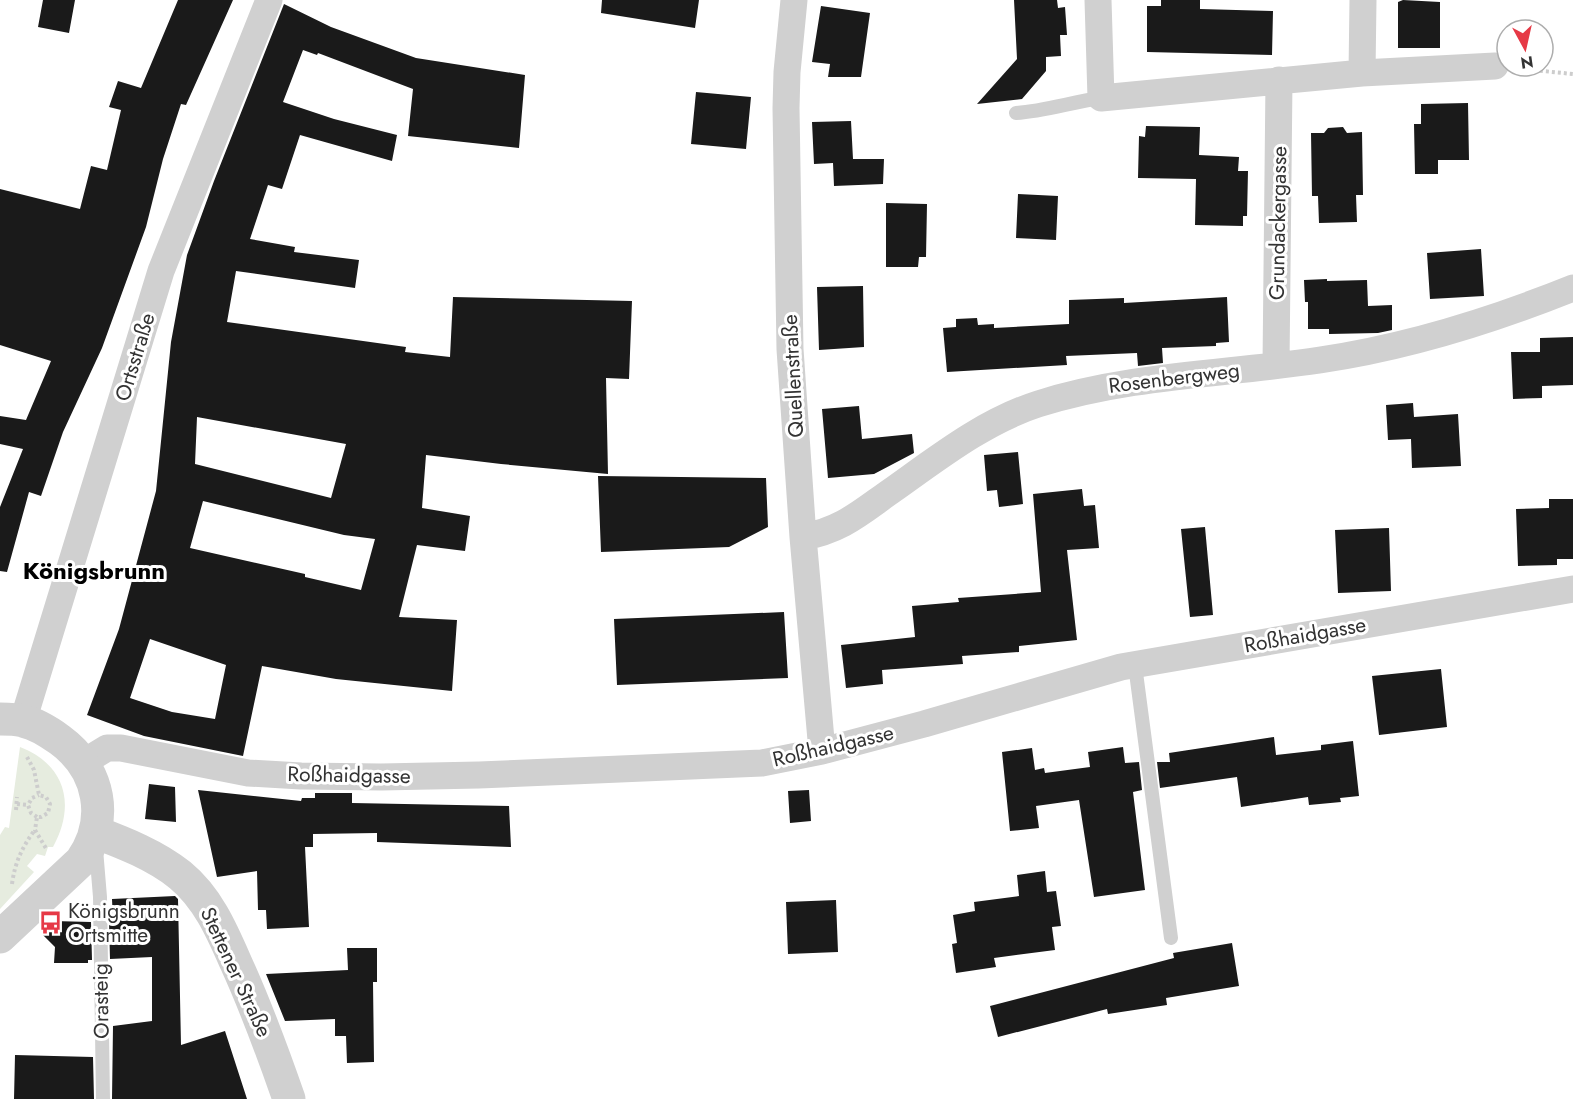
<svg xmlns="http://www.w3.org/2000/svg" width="1573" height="1099" viewBox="0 0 1573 1099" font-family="Jost,sans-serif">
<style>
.green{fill:#e6ecdf}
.building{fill:#1a1a1a;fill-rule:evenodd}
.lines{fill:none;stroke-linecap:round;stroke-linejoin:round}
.path{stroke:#cdcdcd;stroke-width:4;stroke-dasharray:3 3;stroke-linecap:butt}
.service{stroke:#d0d0d0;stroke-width:14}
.minor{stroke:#d0d0d0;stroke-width:27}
.tertiary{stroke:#d0d0d0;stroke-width:33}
.labels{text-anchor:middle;stroke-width:6;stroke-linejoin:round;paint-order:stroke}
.street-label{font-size:21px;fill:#333;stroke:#fff}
.poi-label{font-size:21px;fill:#333;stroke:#fff;text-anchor:start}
.quarter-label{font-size:24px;font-weight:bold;fill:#000;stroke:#fff}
</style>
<rect width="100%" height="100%" fill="#fff"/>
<path class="green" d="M20,747c46,18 56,58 33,100h-5l-3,9 -8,-2 -10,12 7,6 -34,37v-74l5,-8 4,1z"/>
<path class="building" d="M43,0h32l-6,33 -31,-6z
M178,0h55l-47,105 -5,-1 -18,55 -17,68 -44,121 -39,84 -22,64 -12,-4 -22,80 -7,-1v-64l23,-58 -23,-5v-28l26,4 25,-59 -51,-16v-156l80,20 11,-43 16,4 14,-60 -12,-3 9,-26 23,7z
M602,0h97l-4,28 -94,-15z
M1014,0h43l1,8 7,-1 2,28h-7l1,21 -15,1v14l-24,28 -45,5 40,-45z
M1161,0h39v9l73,2 -1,44 -125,-3v-46h14z
M1403,0l37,2v46h-42v-46z
M284,4l47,23 85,31 109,17 -6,73 -111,-12 5,-47 -95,-36 -1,2 -14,-5 -20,52 51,17 63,16 -5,26 -92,-26 -18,54 -14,-4 -18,54 45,8 -1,5 65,8 -4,28 -119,-17 -9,51 179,25 -1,5 45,5 3,-60 179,4 -3,78 -23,-1 2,96 -107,-10 -75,-9 -4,53 48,8 -5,35 -48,-6 -18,72 58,3 -5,71 -116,-12 -74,-13 -19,90 -99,-20 -57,-21 32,-86 37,-138 15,-149 16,-87 27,-74zM197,417l149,27 -15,54 -136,-34zM203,501l141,34 31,4 -14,51 -56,-13v-3l-115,-26zM150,639l76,26 -11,54 -43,-7 -42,-14z
M821,6l49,7 -9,64h-33l2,-13 -18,-2z
M696,92l55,5 -5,52 -55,-5z
M1468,103l1,57h-31v14h-23l-1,-50h7v-20z
M851,121l2,38h31l-1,25 -49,2 -1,-23 -19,1 -2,-42z
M1146,126l54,1 -1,28 40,2 -1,14h10l-1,45h-4v10l-48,-1 1,-46 -58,-1 1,-42 6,1z
M1343,127l4,6 15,-1 1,63h-7l1,27 -38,1 -1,-27h-6l-1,-63h13l4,-5z
M1018,194l40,2 -2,44 -40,-2z
M886,203l41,1 -1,53h-7l-1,10h-32z
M1481,249l3,47 -54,3 -3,-46z
M1327,279v2l40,-1 1,26 24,-1v25l-14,3 -49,1v-5h-21v-27h-3l-1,-22z
M863,286l1,61 -45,3 -2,-63z
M1227,297l2,45 -13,1v3l-54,2 1,15 -25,3 -1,-13 -71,3 1,9 -120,7 -4,-44 13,-1v-8l21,-1 1,7 16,-1v4l75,-4v-24l55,-2v5z
M1573,337v48l-31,1v12l-29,1 -2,-47h29v-14z
M1413,403l1,14 44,-3 3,52 -49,2 -1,-29 -23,1 -2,-35z
M859,406l3,33 50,-5 2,19 -40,21 -46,4 -6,-69z
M1018,452l5,52 -24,3 -2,-17 -10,1 -3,-36z
M598,476l168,2 2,49 -39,20 -128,5z
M1082,489l2,17 11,-1 4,43 -32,2 10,90 -58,6v6l-57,4 1,8 -81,6 1,14 -37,4 -5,-43 74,-8 -3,-31 47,-4 -1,-4 83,-6 -8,-98z
M1549,499h24v60h-16v6l-39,1 -2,-57 33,-1z
M1205,527l8,88 -23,2 -9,-88z
M1389,528l2,63 -53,2 -3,-63z
M784,612l4,66 -171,7 -3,-66z
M1441,669l6,58 -68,8 -7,-59z
M1274,737l2,18 45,-5v-5l32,-4 6,55 -19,2 1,4 -32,3 -1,-8 -67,10 -4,-30 -77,11 -3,-26h13l-1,-9z
M1123,747l2,16 14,-1 3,28 -9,2 12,98 -51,7 -15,-97 -43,6 3,22 -29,3 -8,-79 30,-4 3,22 9,-2 1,5 45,-6 -2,-15z
M149,784l26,3 1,35 -31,-3z
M198,790l103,11 1,-3h13v-5h37v10l157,3 2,41 -134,-5v-9l-64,1v13h-8l4,80 -42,2 -1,-19h-8l-1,-39 -40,6z
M809,790l2,31 -21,2 -2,-32z
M1045,871l2,21 9,-1 5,35 -9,1 3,23 -61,8 2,9 -40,6 -4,-29 5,-1 -4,-28 22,-4 -1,-9 45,-6 -2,-21z
M175,896l3,3 3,146 44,-14 22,68h-135l1,-73 39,-5v-64l-42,2 -1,-37h4l-1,-23z
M836,900l2,52 -50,2 -2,-52z
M53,921l38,1 1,38h-4v3h-34l1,-16 -14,-14z
M1232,943l7,43 -73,12 1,7 -59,9 -1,-5 -109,28 -8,-31 184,-48 -1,-5z
M347,948h30v34h-4l1,80 -27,1 -1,-27h-11v-17l-50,2 -19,-47 82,-4z
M15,1055l78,2 1,42h-80z"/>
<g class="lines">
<path class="path" d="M1522,69l51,5
M27,757l7,13 5,25 7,2 4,7 -2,9 -7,4h-4l-2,13 12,20
M17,804l11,1
M16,810l1,-13
M37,817l-6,-4 -3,-8 4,-7 7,-3
M12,884c3,-22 10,-36 22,-53"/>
<path class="service" d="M1016,113c29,-2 56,-11 85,-15
M1135,665l36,273
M96,849l4,48 3,202"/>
<path class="minor" d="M794,0l-7,72 -1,36 4,241 13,188 19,214
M1098,0l3,98 261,-25 133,-7
M1362,73l1,-73
M1276,365l3,-285
M803,537c40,-7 59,-26 91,-48 45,-32 91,-68 144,-85 92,-29 188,-30 282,-44 88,-13 171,-39 253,-72
M23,721l138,-450 108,-271
M84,762l23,-14h14l127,25 53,3 80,1 98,-2 283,-12 60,-12 102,-27 197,-57 452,-78"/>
<path class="tertiary" d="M0,719c8,0 16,0 23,2 14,3 26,11 37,19 40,29 50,80 21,121l-81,76
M95,832c29,11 60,23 85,43 28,23 42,56 56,88 20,44 37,90 53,136"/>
</g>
<defs>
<symbol id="bus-bare" viewBox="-9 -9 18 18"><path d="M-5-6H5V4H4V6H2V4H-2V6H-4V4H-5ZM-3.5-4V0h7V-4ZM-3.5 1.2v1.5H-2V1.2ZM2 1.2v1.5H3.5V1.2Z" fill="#e63946" stroke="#fff" stroke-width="2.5" paint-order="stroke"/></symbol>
</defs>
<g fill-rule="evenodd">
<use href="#bus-bare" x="34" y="906" width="33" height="33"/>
</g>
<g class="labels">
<g class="street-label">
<text transform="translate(1278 223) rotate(-89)" y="7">Grundackergasse</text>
<text transform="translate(135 357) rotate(-73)" y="7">Ortsstraße</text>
<text transform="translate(793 376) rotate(-93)" y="7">Quellenstraße</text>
<text transform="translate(1174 378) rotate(-7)" y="7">Rosenbergweg</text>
<text transform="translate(1305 635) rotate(-10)" y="7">Roßhaidgasse</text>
<text transform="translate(833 746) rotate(-13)" y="7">Roßhaidgasse</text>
<text transform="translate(349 775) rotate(1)" y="7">Roßhaidgasse</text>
<text transform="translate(236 972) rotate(65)" y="7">Stettener Straße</text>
<text transform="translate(101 1001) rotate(-91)" y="7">Orasteig</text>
</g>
<g class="poi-label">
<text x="68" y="918">Königsbrunn<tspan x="68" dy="24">Ortsmitte</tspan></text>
</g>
<g class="quarter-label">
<text x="94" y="579">Königsbrunn</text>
</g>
</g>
<g transform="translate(1525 48) rotate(172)"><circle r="28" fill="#ffffff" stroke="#adadad" stroke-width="1.5"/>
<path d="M0-4.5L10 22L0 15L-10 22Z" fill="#e63946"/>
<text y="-9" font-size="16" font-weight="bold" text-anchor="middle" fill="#333333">N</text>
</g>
</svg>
